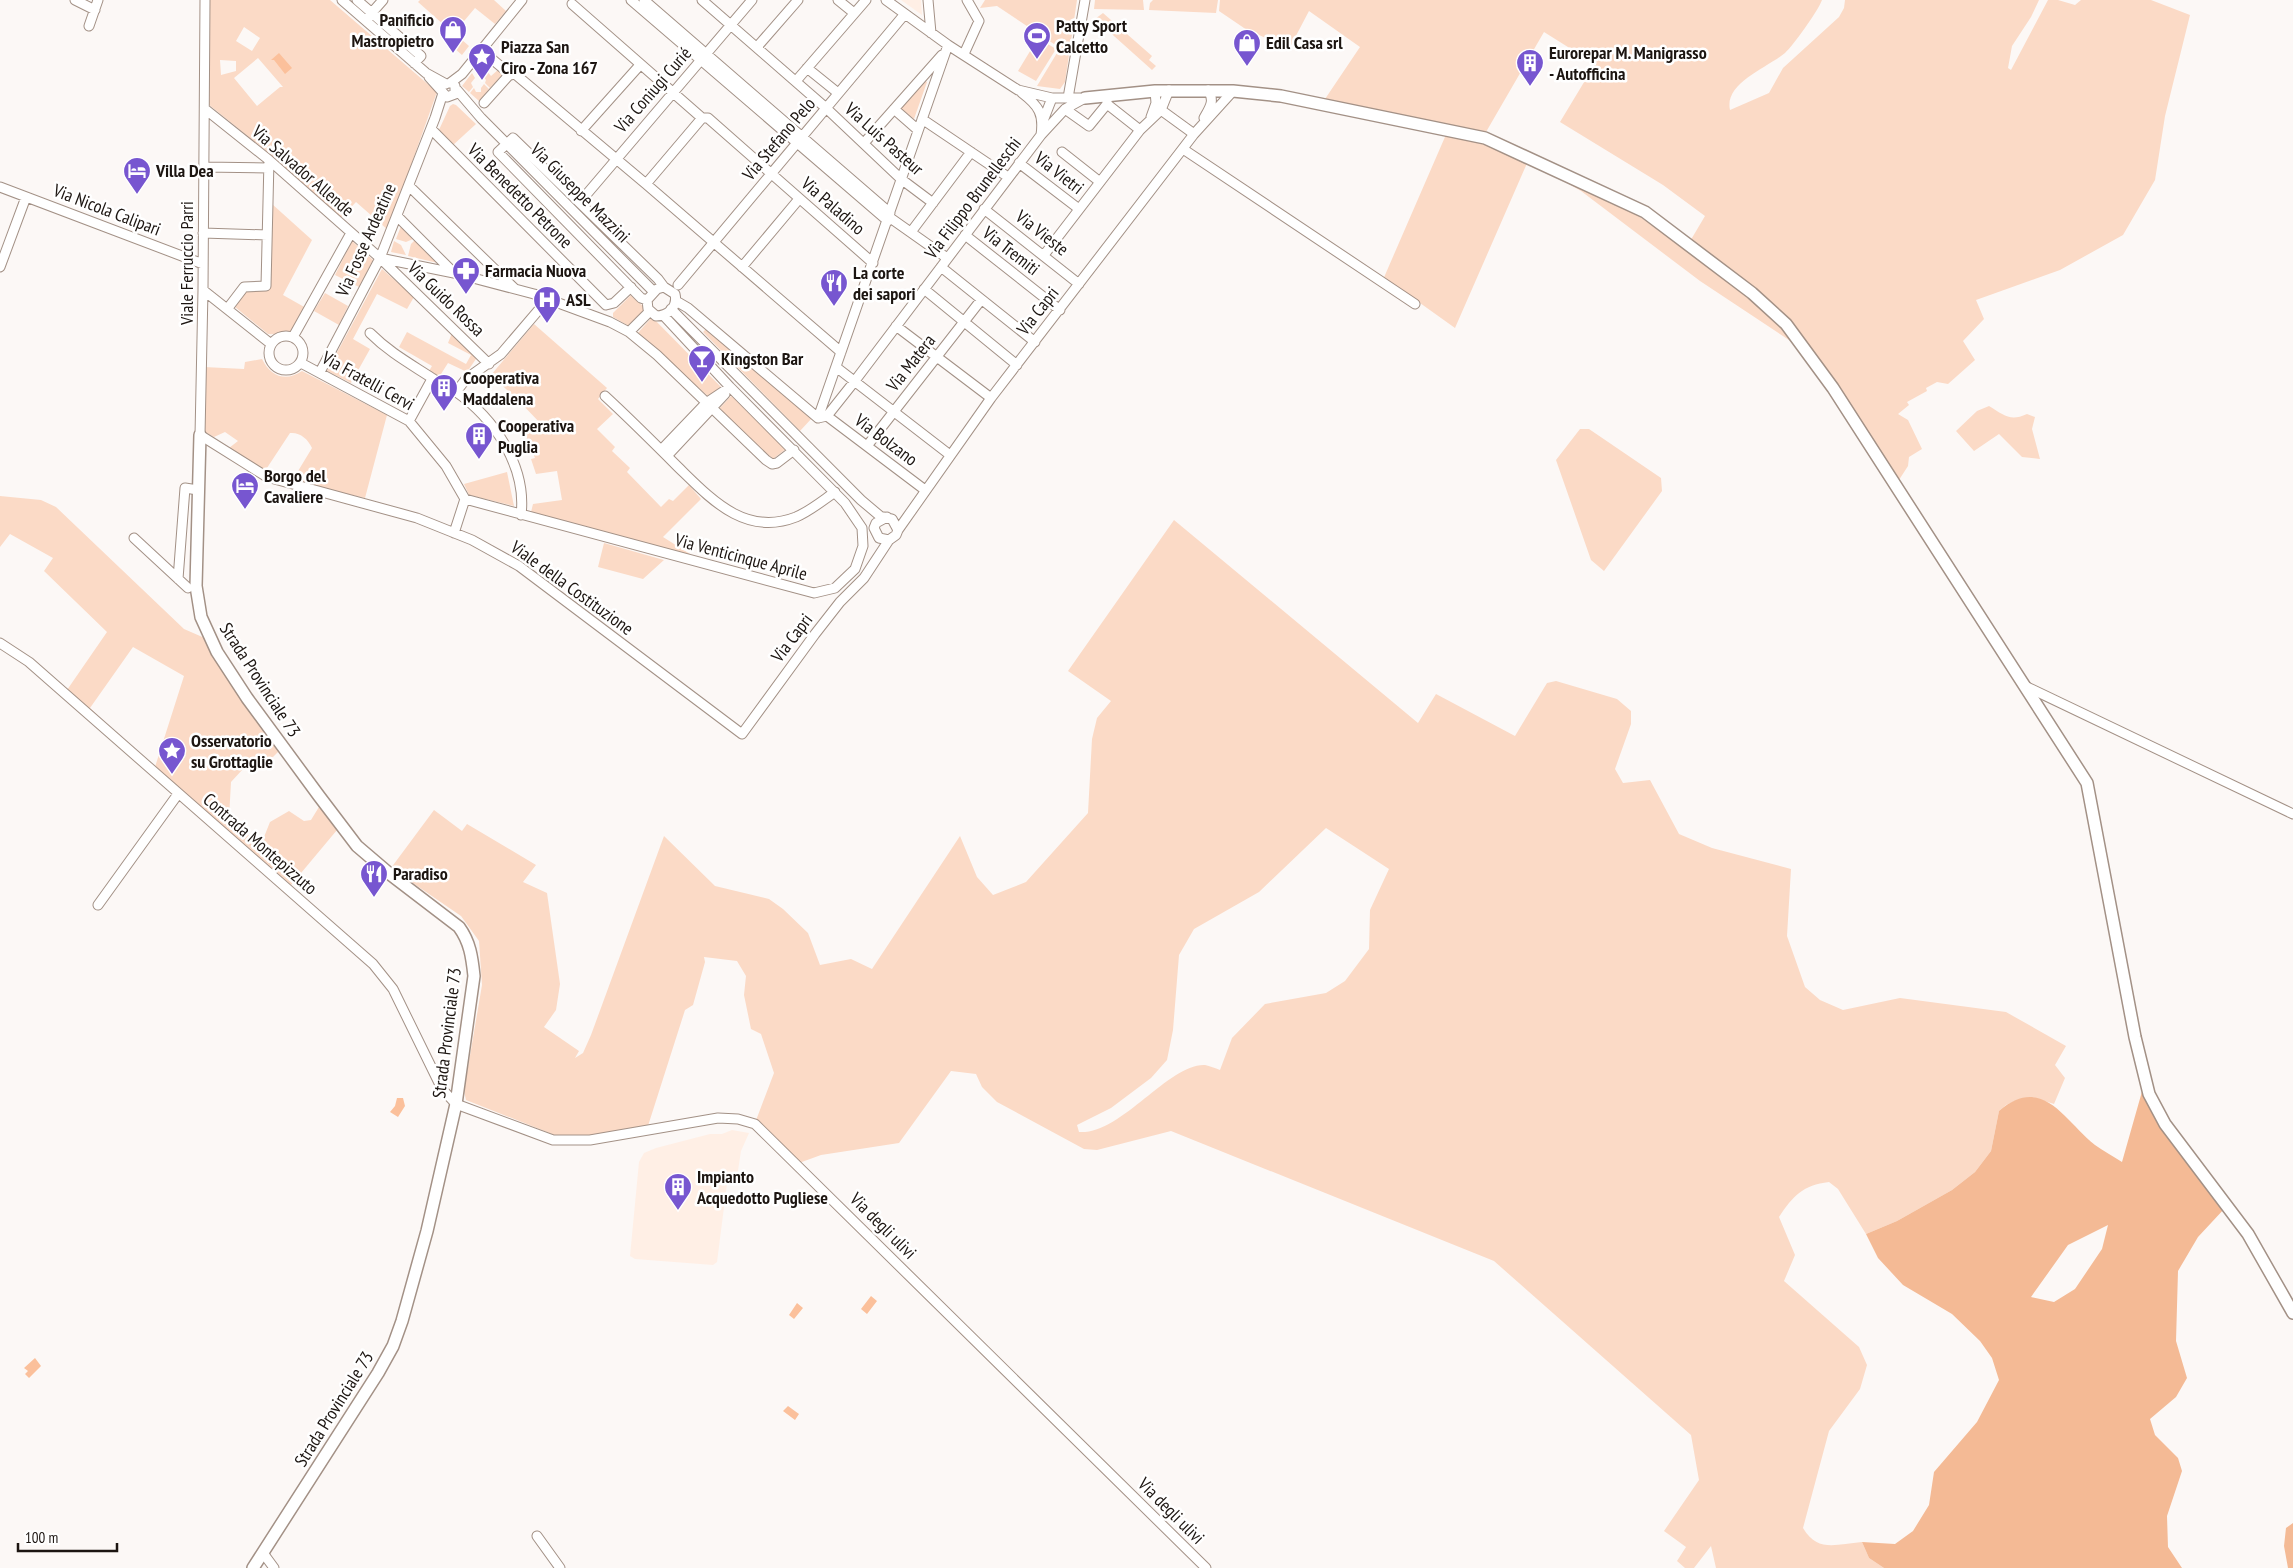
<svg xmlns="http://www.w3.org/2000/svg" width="2293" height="1568" viewBox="0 0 2293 1568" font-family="'PT Sans Narrow',sans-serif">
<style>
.built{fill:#ffefe5}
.green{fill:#fbdac6;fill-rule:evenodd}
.forest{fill:#f4ba95;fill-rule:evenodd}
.water{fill:#fbc09b}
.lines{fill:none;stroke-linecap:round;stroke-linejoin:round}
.minor-casing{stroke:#a39186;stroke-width:11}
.major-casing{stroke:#a39186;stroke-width:14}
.minor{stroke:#fff;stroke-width:9}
.major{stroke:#fff;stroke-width:11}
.labels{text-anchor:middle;stroke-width:5;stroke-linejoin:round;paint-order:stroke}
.poi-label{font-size:18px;font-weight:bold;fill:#1c1511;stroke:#fff;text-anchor:start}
.street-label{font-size:18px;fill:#1c1511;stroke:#fff}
</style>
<rect width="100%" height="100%" fill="#fcf8f6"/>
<path class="built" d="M901,0h20l1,15z
M732,1130l17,3 -8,18 -4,26 -9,-1 -11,86 -4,3 -78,-6 -5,-3 9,-94 5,-9 12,-5 54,-14h12z"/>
<path class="green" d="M210,0h120l107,92 -49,138 -32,-28 -16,17 -75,-69 -57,-46zM244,27l16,11 -8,13 -16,-10zM258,58l25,29h-3l-23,19 -23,-28zM220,60l16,1v10l-15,4z
M420,0h74l12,11 -11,13 -20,-16 -21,25 15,13 -7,9 -16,-14 7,-8 -35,-31z
M985,0h92l-12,82 -5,7 -23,-3 23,-38 -63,-42 -17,2z
M1095,0h48l1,10 -50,-1z
M1153,0h65l-2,13 -67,-3 1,-7z
M1220,0h602c-4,11 -29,46 -37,53 -18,15 -61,30 -55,57l39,-17 14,-25 56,-51 5,-9 1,-8h194l-8,17 -19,29 -4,22 3,2 37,-70h10l17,5 6,-5h70l39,15 -25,101 -10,64 -32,55 -63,35 -84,30 8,19 -21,22 12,19 -27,24 -11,-2 -11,6 1,3 -20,11 2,3 -11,9 10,6 14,29 -13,8 -1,9 -11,17 -104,-154 -104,-86 16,-27 -42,-31 -103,-63 35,-58 -51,-32 -58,100 -161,-33 35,-52 -51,-36 -20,38 -45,-21 -25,-17z
M1103,13l49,43 -3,4 7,6 -4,4 -57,-51z
M1038,38l18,11 -20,32 -18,-10z
M486,58l6,5 -6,7 5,6 8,-7 5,4 -14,15 -5,-5 1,-3 -5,-6 -4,1 -2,-5z
M472,73l3,5 -4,5 2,4 -4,5 -7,-6z
M924,80l3,2 -13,37 -14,-11z
M484,84l5,5 -10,12 -9,-8 4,-5 2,4h5v-4z
M453,104l3,1 20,19 -24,22 -14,-14 12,-26z
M1448,130l140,51 159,110 48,46v7l-95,-63 -119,-90 -53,-30 -73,167 -49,-35 -24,-11z
M272,204l40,36 -29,55 23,13 -13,23c-8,0 -18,4 -25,3l-33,-27 13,-18h22z
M401,226l12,13 -7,3 -10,-3z
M415,240l23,23 -30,-7 3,-12z
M352,241l21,19 -14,27 -24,-12z
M394,241l7,4 5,10 -15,-3z
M382,269l32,28 -7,12 -30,-15 -24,45 17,10 -19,34 -24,-12z
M325,293l23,13 -9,19 -25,-14z
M631,295l15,14 -17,17 -16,-9v-4z
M652,317l70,71 -13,9 -72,-63z
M534,324l73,64 -9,11 15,15 -16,15 18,18 -3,4 18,17 -3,4 34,35 8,-8 4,2 16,-16 12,14 -38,38 27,17 -3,2 -156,-44 2,-8 29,-4 -5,-29 -21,3 -5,-15 4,-1 -10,-24 17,-9 -23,-24 -28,-26z
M706,329l106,89 -12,13 -97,-99z
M407,332l59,32 5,-9 -23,-12 4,-10 26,23 -11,16 -19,-9 -7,11 -4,1 -8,-4 3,-5 -33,-19z
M262,359c9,18 24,23 40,12l85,44 -22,83 -73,-17 20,-33c-4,-9 -12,-16 -22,-15l-25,38 -36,-23 9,-7 -13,-9 -11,5 -9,-5 -1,-65 40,2 1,-7z
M732,395l54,54 -13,10 -55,-49z
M1989,406c15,9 21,16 38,8l8,3 -3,12 8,30 -18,-2 -23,-23 -25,17 -18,-20 21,-20z
M1580,429h9l72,49 1,13 -58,80 -13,-11 -35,-100z
M507,472l7,34 -45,-11 -5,-11z
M0,496l41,4 15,7 128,122 23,10 74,110 -8,8 -30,12 -12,13 -2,36 9,12 20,10 6,-3 6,-15 19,-11 15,10 7,-1 11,-18 15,28 -46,55 -136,-118 29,-91 -51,-29 -43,61 23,22 -46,-40 40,-58 -63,-61 9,-13 -43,-24 -10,13z
M1174,520l244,203 18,-29 79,42 32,-53 9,-2 61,18 14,12v13l-16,45 8,14 27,-3 29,54 33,14 79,21 -4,67 18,51 15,13 23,10 57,-12 106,14 60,34 -11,19 10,13 -11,26 -22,-7 -15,3 -11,5 -7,6 -8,40 -16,21 -23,18 -55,31 -31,13 -28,-45 -9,-7c-26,3 -36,14 -50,35l16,38 -11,26 75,66 8,18 -7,24 -31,42 -26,97c15,25 33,16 59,14l7,16 15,10h-168l-5,-22 -17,22h-9l-8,-7 9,-14 -22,-16 35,-51 -8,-45 -197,-174 -323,-130 -74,19 -13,-1 -87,-47 -15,-15 -6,-13 -25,-3 -52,72 -78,12 -22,8 -44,-40 19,-50 -13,-39 -10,-5 -7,-34 2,-19 -9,-15 -33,-4 1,5 -12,43 -8,5 -38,119 -55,8 -35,-1 -91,-36 -2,-9 18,-106 -3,-44 -18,-25 -70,-48 43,-58 28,21 5,-7 69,41 -13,17 24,11 13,91 -4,26 -12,17 35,24 -4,7 8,-5 8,-18 73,-199 51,50 54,13 14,10 25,24 12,32 31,-6 21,10 88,-133 17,41 16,18 33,-13 62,-69 4,-74 5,-21 14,-17 -43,-30zM1326,828l63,41 -19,41 -1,39 -24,32 -19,12 -61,11 -33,34 -12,32c-5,-2 -10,-4 -15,-5 -36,-2 -84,70 -126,67l-2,-7 34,-17 40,-30 16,-18 6,-30 6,-75 15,-26 65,-37z
M604,543l60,17 -21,19 -45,-12z"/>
<path class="forest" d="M2143,1088l82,120 -27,29 -20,34 -2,70 11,37 -11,19 -26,22 5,16 23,23 4,13 -15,45 1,31 14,21h-298l-15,-10 -7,-16 33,2 18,-13 16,-26 5,-33 43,-50 22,-42 -7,-22 -12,-17 -28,-27 -49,-29 -25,-27 -12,-24 31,-13 55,-31 23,-18 16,-21 8,-40c44,-38 66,11 96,34 8,6 18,11 27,17zM2108,1225l-6,24 -27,40 -21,13 -23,-5 37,-52z
M2293,1523v45h-5l-4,-22 2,-18z"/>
<path class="water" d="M279,53l13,15 -7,6 -11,-14h-3z
M397,1098h6l2,8 -7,11 -8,-5 5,-6z
M871,1296l6,5 -10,13 -6,-5z
M797,1303l6,5 -9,11 -5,-4z
M35,1358l6,8 -12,12 -4,-4 3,-3 -4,-3z
M788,1406l11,8 -4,6 -12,-9z"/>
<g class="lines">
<defs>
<path id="minor" d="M75,0l20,10
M205,0l-2,290 -3,145 67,42 150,41 55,22 47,26 223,168 73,-100 25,-32 24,-24 25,-38 7,-5 2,-5 -6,-11 -12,-3 -19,-16 -190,-191
M342,0l84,73 20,11
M357,0l64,56 -7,7
M631,0l257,221
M644,0l246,213
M702,0l124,108 75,71 32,24
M838,0l16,13
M886,0l62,45 70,45 34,8h28
M928,0l3,33
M572,4l130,114h6l165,145
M368,17l15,-17
M89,26l9,-26
M757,47l41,-47
M481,50l30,25 4,-1 131,110 195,168
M964,54l15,-33 -12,-21
M807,68l31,25
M429,77l18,20 8,-3v-8
M796,81l70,-81
M450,83l12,-9 60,-74
M457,90l24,28 173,174
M1022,93c17,13 22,21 19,42
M1068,98l17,-98
M1107,100v4l33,26
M484,103l26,-29
M205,109l64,51 111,98 109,106
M894,109l24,21
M1065,109l24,17 18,-22
M1161,110l33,24
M1151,117l5,-14 -1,-12
M1204,118c6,-11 11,-17 4,-28
M922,119l86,58
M1043,121l9,-23
M431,129l175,176 8,-2 17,-16
M581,131l59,-66
M864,143l78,-88
M1183,149l232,155
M1062,152l38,30
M1019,163l60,46
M204,167l65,1
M646,184l56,-66
M409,186l105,102
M0,187l203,77
M580,202l172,-202
M984,209l95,75
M397,216l57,57
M889,217l58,41
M911,232l60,-80
M203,233l64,2
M965,235l95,75
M1044,255l96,-125 21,-20 8,-20
M380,258l74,15 80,21 76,28 19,10 28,23 109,105 6,4 5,-1 17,-13
M0,267l26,-70
M742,267l57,-68
M941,267l94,75
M678,285l226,-270
M664,287l11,7c3,13 -7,22 -19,22l-8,-7 -1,-9 10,-11z
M924,289l93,76
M203,290l68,54
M647,300l-6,-2 -143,-146 15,-14 145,141 6,8
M676,301l12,7 130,110
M228,308l16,-21 22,-1 3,-126
M896,326l95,72
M629,332l21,-21
M370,333c19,19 39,30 62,45 7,5 16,8 23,13 39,27 72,75 66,124
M269 353a17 17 0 1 1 34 0a17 17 0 1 1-34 0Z
M293,337l58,-104
M301,363l108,58 37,45 19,33 -11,34
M836,367l114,88
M320,372l60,-114 55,-140 8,-25
M456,392l10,-13 35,-25 47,-55
M605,396c25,23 49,47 73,71 33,32 67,70 118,50 14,-6 26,-16 39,-25
M827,416l98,74
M818,418l9,-2 27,-34 187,-247 24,-26 20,-11
M818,418l130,-373
M409,421l23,-42
M867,446l114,-146
M661,450l45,-47 24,-16
M667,456l58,-62
M465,499l349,94 21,-5 20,-19 8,-23 -1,-18 -17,-25 -115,-116 -66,-71
M887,517l-11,6 -2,5 5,10 10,2
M898,530l93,-132 203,-264 39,-43
M134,538l54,50
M178,579l7,-91 13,2
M0,643l29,19 344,302 20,25 49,100 14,15 97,36h37l128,-22 20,1 17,5 451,444
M2025,686l268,128
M98,905l80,-111
M537,1536l23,32
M263,1553l11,15"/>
<path id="major" d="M1085,98l70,-7h78l48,5 204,42 160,74 107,81 34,31 47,64 254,395 48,254 14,57 16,30 83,110 45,79
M200,435l-4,151 5,31 16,35 30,46 72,98 38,50 34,29 68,52c11,15 13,30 15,49l-18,128 -29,127 -25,90 -9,25 -15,27 -125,195"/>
</defs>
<use href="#minor" class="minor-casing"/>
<use href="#major" class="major-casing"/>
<use href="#minor" class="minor"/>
<use href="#major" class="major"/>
</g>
<defs>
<symbol id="shop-pin" viewBox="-11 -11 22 30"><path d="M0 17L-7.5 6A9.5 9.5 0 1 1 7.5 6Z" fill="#7756d0" stroke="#fff"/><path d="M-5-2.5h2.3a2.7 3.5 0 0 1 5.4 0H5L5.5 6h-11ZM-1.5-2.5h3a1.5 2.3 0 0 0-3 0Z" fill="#fff"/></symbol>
<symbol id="stadium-pin" viewBox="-11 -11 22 30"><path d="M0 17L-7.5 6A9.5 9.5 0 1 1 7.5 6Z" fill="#7756d0" stroke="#fff"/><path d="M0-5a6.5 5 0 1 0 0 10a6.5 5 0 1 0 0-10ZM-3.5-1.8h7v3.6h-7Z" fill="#fff"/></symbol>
<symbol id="sight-pin" viewBox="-11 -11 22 30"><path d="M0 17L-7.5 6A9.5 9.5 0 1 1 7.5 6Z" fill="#7756d0" stroke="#fff"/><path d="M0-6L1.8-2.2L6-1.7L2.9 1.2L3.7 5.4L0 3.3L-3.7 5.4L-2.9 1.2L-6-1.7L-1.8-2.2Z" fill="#fff"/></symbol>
<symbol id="building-pin" viewBox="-11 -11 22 30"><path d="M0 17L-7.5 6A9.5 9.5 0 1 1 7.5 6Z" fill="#7756d0" stroke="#fff"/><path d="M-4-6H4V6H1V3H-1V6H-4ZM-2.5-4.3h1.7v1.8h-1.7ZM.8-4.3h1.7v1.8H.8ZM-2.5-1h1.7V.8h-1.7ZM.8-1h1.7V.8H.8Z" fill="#fff"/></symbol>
<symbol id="hotel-pin" viewBox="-11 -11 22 30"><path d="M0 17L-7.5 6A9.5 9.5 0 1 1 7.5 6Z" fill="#7756d0" stroke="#fff"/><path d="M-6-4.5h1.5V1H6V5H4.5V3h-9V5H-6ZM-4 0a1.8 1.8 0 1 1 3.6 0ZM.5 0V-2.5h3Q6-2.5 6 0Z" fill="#fff"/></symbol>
<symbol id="pharmacy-pin" viewBox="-11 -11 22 30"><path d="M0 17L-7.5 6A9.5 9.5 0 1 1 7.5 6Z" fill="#7756d0" stroke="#fff"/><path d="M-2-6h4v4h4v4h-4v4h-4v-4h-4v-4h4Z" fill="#fff"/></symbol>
<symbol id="restaurant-pin" viewBox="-11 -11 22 30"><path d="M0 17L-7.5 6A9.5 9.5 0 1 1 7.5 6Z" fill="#7756d0" stroke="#fff"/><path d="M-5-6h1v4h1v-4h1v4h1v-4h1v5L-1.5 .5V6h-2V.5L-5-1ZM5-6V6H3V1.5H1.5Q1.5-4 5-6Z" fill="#fff"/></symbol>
<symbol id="hospital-pin" viewBox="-11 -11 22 30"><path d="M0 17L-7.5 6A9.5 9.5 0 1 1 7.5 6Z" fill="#7756d0" stroke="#fff"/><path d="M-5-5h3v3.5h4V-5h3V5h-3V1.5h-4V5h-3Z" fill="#fff"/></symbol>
<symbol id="bar-pin" viewBox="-11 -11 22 30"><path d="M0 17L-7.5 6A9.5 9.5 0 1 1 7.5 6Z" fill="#7756d0" stroke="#fff"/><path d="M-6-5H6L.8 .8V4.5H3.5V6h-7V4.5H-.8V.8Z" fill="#fff"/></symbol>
</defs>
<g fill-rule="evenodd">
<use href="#shop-pin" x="437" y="14" width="32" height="43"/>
<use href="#stadium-pin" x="1021" y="20" width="32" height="43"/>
<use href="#shop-pin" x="1231" y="27" width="32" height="43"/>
<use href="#sight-pin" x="466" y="41" width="32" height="43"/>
<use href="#building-pin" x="1514" y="47" width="32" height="43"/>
<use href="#hotel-pin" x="121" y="155" width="32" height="43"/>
<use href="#pharmacy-pin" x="450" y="255" width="32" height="43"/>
<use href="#restaurant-pin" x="818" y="267" width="32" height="43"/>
<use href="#hospital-pin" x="531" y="284" width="32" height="43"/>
<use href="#bar-pin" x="686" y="343" width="32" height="43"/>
<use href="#building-pin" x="428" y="372" width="32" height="43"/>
<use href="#building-pin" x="463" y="420" width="32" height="43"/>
<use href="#hotel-pin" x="229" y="470" width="32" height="43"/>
<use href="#sight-pin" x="156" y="735" width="32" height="43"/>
<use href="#restaurant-pin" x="358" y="858" width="32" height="43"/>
<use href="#building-pin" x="662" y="1171" width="32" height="43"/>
</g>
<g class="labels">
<g class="poi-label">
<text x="434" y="26" text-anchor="end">Panificio<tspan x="434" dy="21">Mastropietro</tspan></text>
<text x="1056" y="32">Patty Sport<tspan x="1056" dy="21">Calcetto</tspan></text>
<text x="1266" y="49">Edil Casa srl</text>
<text x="501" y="53">Piazza San<tspan x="501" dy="21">Ciro - Zona 167</tspan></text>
<text x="1549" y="59">Eurorepar M. Manigrasso<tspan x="1549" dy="21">- Autofficina</tspan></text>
<text x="156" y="177">Villa Dea</text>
<text x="485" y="277">Farmacia Nuova</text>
<text x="853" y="279">La corte<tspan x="853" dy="21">dei sapori</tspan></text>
<text x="566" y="306">ASL</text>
<text x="721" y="365">Kingston Bar</text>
<text x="463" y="384">Cooperativa<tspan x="463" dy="21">Maddalena</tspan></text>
<text x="498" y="432">Cooperativa<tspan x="498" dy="21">Puglia</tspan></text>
<text x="264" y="482">Borgo del<tspan x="264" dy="21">Cavaliere</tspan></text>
<text x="191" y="747">Osservatorio<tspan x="191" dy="21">su Grottaglie</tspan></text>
<text x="393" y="880">Paradiso</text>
<text x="697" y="1183">Impianto<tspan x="697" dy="21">Acquedotto Pugliese</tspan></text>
</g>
<g class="street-label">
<text transform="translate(653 90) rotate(-49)" y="6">Via Coniugi Curié</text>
<text transform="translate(779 139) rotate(-50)" y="6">Via Stefano Pelo</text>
<text transform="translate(884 139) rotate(42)" y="6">Via Luis Pasteur</text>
<text transform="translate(303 171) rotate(41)" y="6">Via Salvador Allende</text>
<text transform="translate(1059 173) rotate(38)" y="6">Via Vietri</text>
<text transform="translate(580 193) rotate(45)" y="6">Via Giuseppe Mazzini</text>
<text transform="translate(520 196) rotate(45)" y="6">Via Benedetto Petrone</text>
<text transform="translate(973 198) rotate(-53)" y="6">Via Filippo Brunelleschi</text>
<text transform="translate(833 206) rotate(41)" y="6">Via Paladino</text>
<text transform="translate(107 210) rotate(21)" y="6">Via Nicola Calipari</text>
<text transform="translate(1042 233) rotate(38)" y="6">Via Vieste</text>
<text transform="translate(366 240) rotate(-66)" y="6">Via Fosse Ardeatine</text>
<text transform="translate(1011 251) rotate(38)" y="6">Via Tremiti</text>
<text transform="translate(187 263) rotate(-90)" y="6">Viale Ferruccio Parri</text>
<text transform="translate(446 299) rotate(44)" y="6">Via Guido Rossa</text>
<text transform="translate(1038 311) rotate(-52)" y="6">Via Capri</text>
<text transform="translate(911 363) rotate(-52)" y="6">Via Matera</text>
<text transform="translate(368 381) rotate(29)" y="6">Via Fratelli Cervi</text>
<text transform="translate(886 440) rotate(37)" y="6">Via Bolzano</text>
<text transform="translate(741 557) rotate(15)" y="6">Via Venticinque Aprile</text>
<text transform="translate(572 588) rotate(36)" y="6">Viale della Costituzione</text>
<text transform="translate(792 638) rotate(-53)" y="6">Via Capri</text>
<text transform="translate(260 680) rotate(57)" y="6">Strada Provinciale 73</text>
<text transform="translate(260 844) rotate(41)" y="6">Contrada Montepizzuto</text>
<text transform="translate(447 1033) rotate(-83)" y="6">Strada Provinciale 73</text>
<text transform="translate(883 1226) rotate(45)" y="6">Via degli ulivi</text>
<text transform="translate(334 1409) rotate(-58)" y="6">Strada Provinciale 73</text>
<text transform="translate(1171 1511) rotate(45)" y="6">Via degli ulivi</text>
</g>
</g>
<path d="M18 1543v8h99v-8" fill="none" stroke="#1c1511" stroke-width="2.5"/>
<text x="25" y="1543" font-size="15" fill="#1c1511" stroke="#ffffff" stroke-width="4" paint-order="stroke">100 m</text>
</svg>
